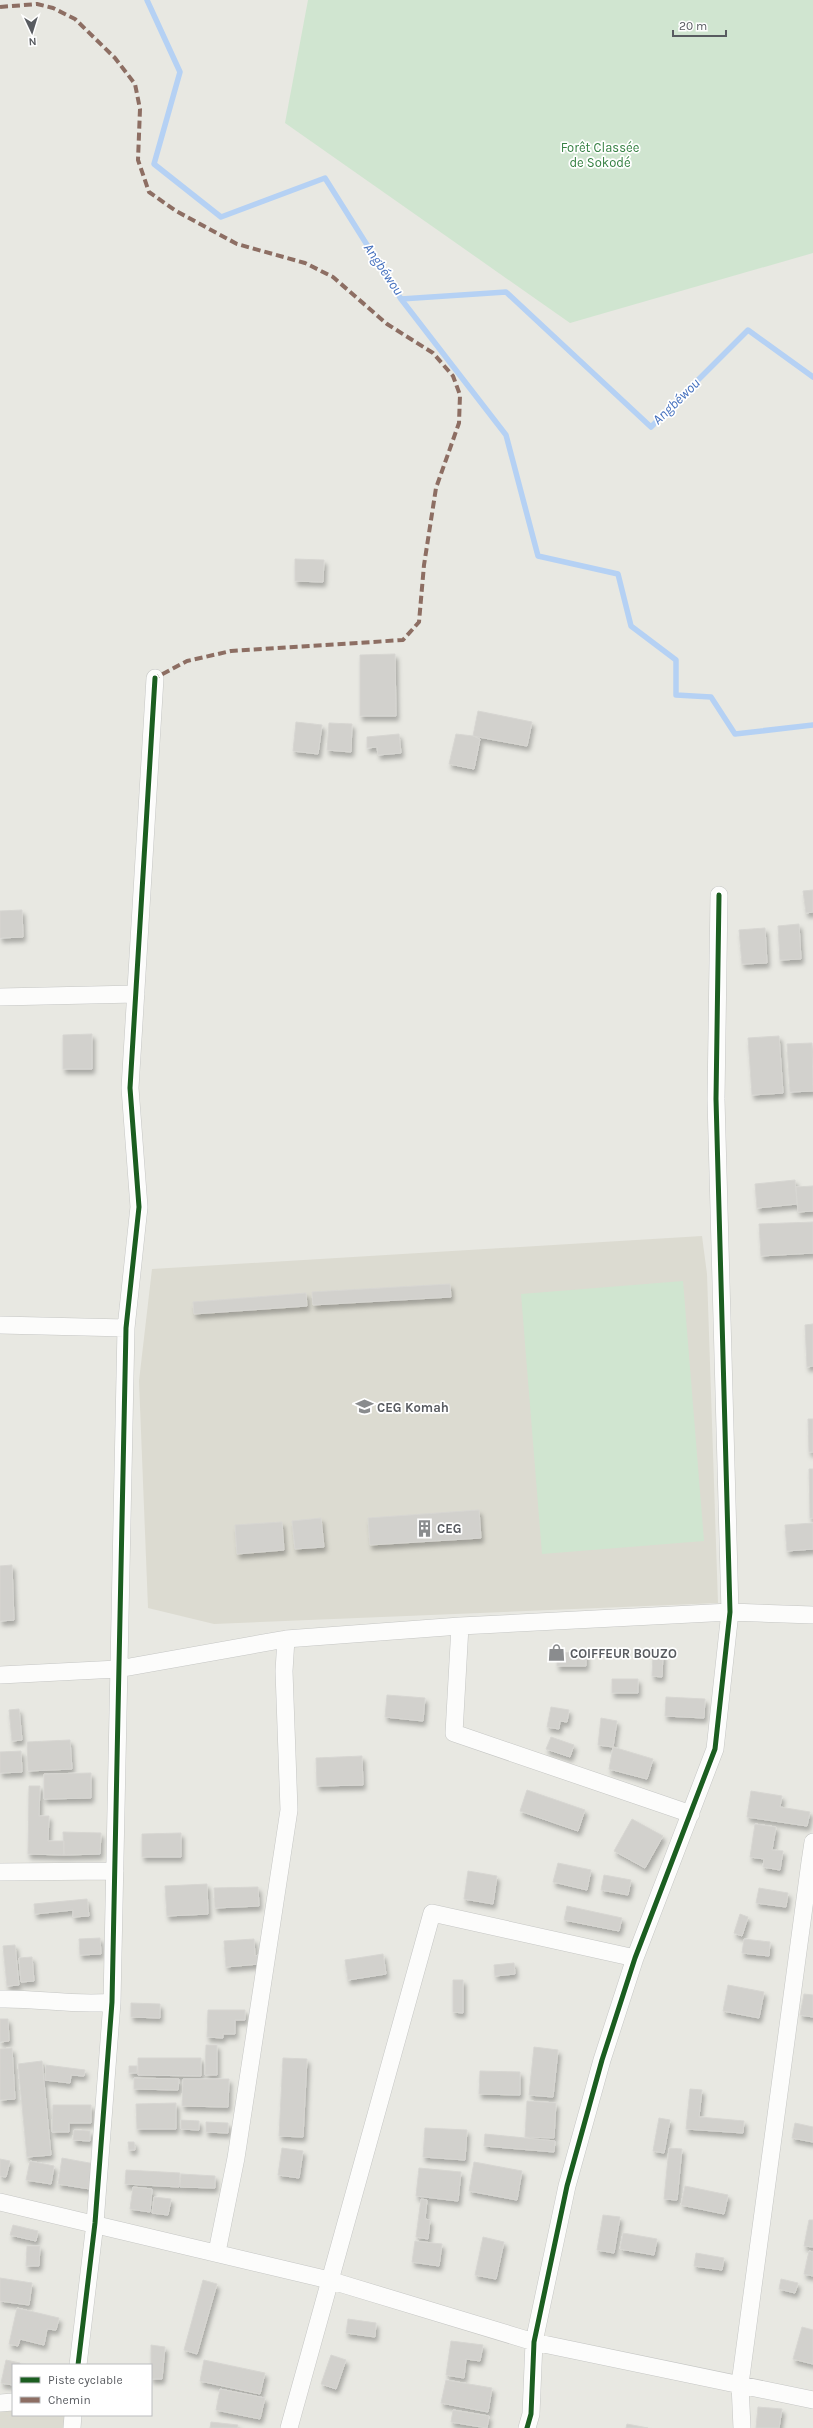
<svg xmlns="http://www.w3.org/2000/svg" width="813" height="2428" viewBox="0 0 813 2428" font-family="Karla,sans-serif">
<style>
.education{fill:#dcdbd1}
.green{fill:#d0e5d0}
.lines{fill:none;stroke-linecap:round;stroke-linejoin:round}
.stream{stroke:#b5d1f4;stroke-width:5.5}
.building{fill:#d2d1cd;stroke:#d7d6d2;filter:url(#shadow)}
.minor-casing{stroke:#c5c6c4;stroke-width:18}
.minor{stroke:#fcfcfb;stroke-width:17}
.quiet{stroke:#8d6e63;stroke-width:4;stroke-dasharray:8 4;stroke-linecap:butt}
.cycleway-casing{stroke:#fff;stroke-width:8}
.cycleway{stroke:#1b5e20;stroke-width:5}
.labels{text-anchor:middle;stroke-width:3.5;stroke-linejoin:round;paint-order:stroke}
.park-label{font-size:13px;fill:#368143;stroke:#fff}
.poi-label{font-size:13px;font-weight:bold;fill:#585b60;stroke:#fff;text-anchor:start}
.water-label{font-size:14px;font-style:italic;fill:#436fbd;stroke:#fff}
</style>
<defs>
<filter id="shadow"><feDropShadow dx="2.5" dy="4.5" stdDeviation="2" flood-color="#0004"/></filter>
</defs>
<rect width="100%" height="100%" fill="#e8e8e2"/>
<path class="education" d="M702,1236l5,38 11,329 -504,21 -66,-16 -9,-227 13,-112z
M0,2411h13v4h53l-2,13h-64z"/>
<path class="green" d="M308,0h505v253l-243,70 -285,-200z
M683,1281l21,260 -162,13 -21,-260z"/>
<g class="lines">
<path class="stream" d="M147,0l33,72 -26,92 67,53 104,-39 76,121 105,-7 145,135 97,-97 65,47
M401,299l105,136 32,121 80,18 13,52 45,34v35l35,2 24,37 78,-9"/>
</g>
<path class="building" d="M295,559l29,1 -1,22 -28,-1z
M395,654l1,62h-36v-61z
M478,711l54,11 -5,24 -54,-10z
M296,722l26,3 -4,29 -25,-3z
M329,723l23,1 -1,28 -24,-2z
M399,734l2,19 -23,2 -1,-8 -10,1v-11z
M456,734l17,2 7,3 -6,30 -25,-5z
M813,890v22l-7,1 -3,-22z
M22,910l1,27 -23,1v-27z
M799,924l2,35 -21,1 -2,-34z
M765,928l2,35 -25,1 -3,-34z
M92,1034v35h-29v-34z
M779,1036l4,57 -31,2 -4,-57z
M812,1043l1,48 -23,1 -3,-48z
M795,1180l2,24 -40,4 -2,-24z
M813,1186v25l-15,1 -2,-25z
M813,1222v31l-52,3 -2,-32z
M450,1284l1,13 -138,8 -1,-13z
M306,1293l1,13 -113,8 -1,-12z
M813,1324v42l-6,1 -2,-42z
M808,1419h5v33h-4z
M809,1469h4v49h-3z
M479,1510l2,28 -111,7 -2,-27z
M321,1518l3,29 -29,2 -3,-28z
M282,1522l2,28 -47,4 -2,-29z
M813,1523v26l-26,2 -2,-26z
M12,1565l2,55 -14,1v-55z
M586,1652v14h-29v-13z
M653,1653l10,1 -1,23 -10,-1z
M612,1679h26v14h-26z
M387,1695l38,3 -2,23 -38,-4z
M666,1697l39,2 -1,19 -39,-2z
M551,1707l18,3 -2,12 -7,-1 -1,8 -12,-2z
M19,1709l3,31 -10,1 -3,-31z
M601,1718l16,3 -4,26 -15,-2z
M551,1737l23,8 -4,12 -24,-8z
M70,1740l2,29 -44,2 -1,-29z
M613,1747l40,12 -6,20 -38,-10z
M21,1751l1,21 -22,1v-21z
M362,1756l1,29 -46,1 -1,-28z
M91,1773v25l-47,1v-25z
M29,1786h11l-1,30h10l-1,25h16v14l-36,-1z
M527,1790l58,20 -7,21 -58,-20z
M751,1791l31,5 -2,11 30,5 -3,14 -60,-9z
M632,1819l31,17 -18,32 -31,-17z
M755,1824l21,3 -4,23 11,1 -3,19 -17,-3 1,-8 -14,-2z
M63,1832l38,1 -1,21 -36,1z
M181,1833v24h-39v-23z
M558,1863l33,7 -4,20 -34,-8z
M468,1871l29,5 -4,28 -29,-5z
M604,1875l27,5 -3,15 -27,-5z
M207,1884l1,30 -41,2 -2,-30z
M258,1887l1,19 -44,2 -1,-20z
M759,1888l29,5 -2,14 -30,-4z
M87,1899l2,17 -16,1v-7l-38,4 -1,-10z
M567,1906l55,12 -3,13 -55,-11z
M740,1914l8,3 -6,19 -8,-3z
M100,1938l1,16 -21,1 -1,-16z
M254,1939l1,17 3,-1 1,9 -33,3 -2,-26z
M744,1939l26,3 -1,14 -27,-3z
M15,1945l4,40 -12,1 -4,-40z
M383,1954l3,20 -38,6 -3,-20z
M32,1957l2,24 -13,1 -2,-24z
M514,1963l1,11 -20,2 -1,-11z
M453,1980h10v33l-10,-1z
M728,1985l36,7 -5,26 -36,-7z
M804,1994l9,1v22l-13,-2z
M131,2003l29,1v14l-29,-1z
M208,2010h37v10h-10v14h-12v4l-16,-1z
M0,2019h8l1,22 -9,1z
M206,2045h11v30h-12z
M534,2047l24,3 -5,47 -24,-2z
M12,2048l3,51 -15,1v-51z
M138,2058h63v18l-63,-1z
M283,2058l24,1 -4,78 -24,-1z
M42,2061l9,94 -24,2 -9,-93z
M46,2065l39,5 -1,6 -13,-1 -1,8 -25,-3z
M129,2066h8v7h-8z
M480,2071l40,1v23l-41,-1z
M134,2078l45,1 -1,11 -44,-1z
M183,2079h46l-1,28 -46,-1z
M690,2089l12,1 -3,27 45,4 -1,12 -57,-4z
M527,2101l29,2 -2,35 -29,-1z
M176,2103v26h-39l-1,-25z
M53,2105h38v18h-22v9h-17z
M659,2118l11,2 -6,33 -11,-2z
M181,2120l18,1v9l-18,-1z
M206,2122l22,1v10l-22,-1z
M795,2123l18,4v15l-21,-4z
M425,2128l42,2 -2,30 -42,-3z
M74,2130l16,1v10l-17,-1z
M485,2134l70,7 -1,11 -70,-6z
M128,2142h6l1,8h-6z
M282,2148l21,3 -4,27 -21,-3z
M669,2148l13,1 -5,51 -13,-1z
M62,2158l33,6 -5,25 -32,-5z
M0,2159l10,2 -4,16 -6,-1z
M30,2161l24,5 -3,18 -25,-4z
M474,2162l48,9 -5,29 -48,-9z
M419,2168l42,4 -3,29 -42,-5z
M126,2170l54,3 -1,14 -54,-3z
M181,2174l34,2v12l-35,-1z
M685,2186l43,9 -4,19 -43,-9z
M133,2187l19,2 -2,23 -20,-3z
M154,2197l17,2 -3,16 -16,-2z
M421,2199l6,1 -2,19 5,1 -2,19 -12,-2z
M603,2215l17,2 -6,36 -17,-3z
M809,2220h4v27l-9,-1z
M13,2225l25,6 -2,10 -26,-6z
M623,2233l34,6 -3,16 -34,-6z
M483,2237l21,5 -8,37 -21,-4z
M415,2241l27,3 -3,22 -27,-4z
M27,2246h13l-1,20h-13z
M809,2251l4,1v24l-9,-2z
M696,2253l28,5 -2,12 -28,-4z
M0,2278l32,5 -3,22 -29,-4z
M781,2279l17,4 -3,10 -16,-4z
M203,2280l14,4 -20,70 -13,-4z
M17,2308l42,10 -3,12 -9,-1 -3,16 -24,-6 -2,7 -9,-2z
M348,2319l28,4 -1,14 -29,-4z
M802,2327l11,3v34l-20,-5z
M451,2341l32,4 -3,16 -14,-2 -2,19 -18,-3z
M151,2345l14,2 -3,32h-11z
M331,2355l15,5 -10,29 -15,-5z
M6,2360l14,3v2h-7v20l-12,-2z
M204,2360l61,13 -5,21 -60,-13z
M446,2380l46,8 -4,24 -47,-9z
M220,2389l45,9 -5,21 -44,-9z
M758,2407l24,2 -3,19h-23z
M453,2410l36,6 -2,12 -36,-6z
M211,2422l27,3 -1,3h-27z
M627,2424l21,4h-22z"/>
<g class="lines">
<defs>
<path id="minor" d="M0,997l136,-3
M0,1325l126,3
M460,1626l-6,107 237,81
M0,1675l118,-6 168,-30 174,-13 270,-14 83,3
M813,1842l-3,20h3
M0,1872l115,-1
M0,1999c38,-1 75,7 112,3
M0,2202l329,78 205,62 279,58
M217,2252l19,-94 53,-348 -5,-139 2,-32
M78,2365l17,-142 17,-221 14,-674 13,-121 -9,-119 25,-410
M0,2403l13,-1
M72,2428l1,-13
M289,2428l143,-515 203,45
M527,2428l4,-14 3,-72 33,-156 35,-126 33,-102 80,-209 15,-137 -14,-513 3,-204
M742,2428l-2,-44 70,-522"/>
</defs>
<use href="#minor" class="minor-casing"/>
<use href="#minor" class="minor"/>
<path class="quiet" d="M0,7l37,-3 16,4 22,11 40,39 20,26 5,25 -2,51 11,32 27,19 61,33 68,19 28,14 54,47 46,29 20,23 7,19 -1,28 -23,65 -12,77 -5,57 -16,18 -172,11 -44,10 -32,17"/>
<defs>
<path id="cycleway" d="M78,2365l17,-142 17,-221 14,-674 13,-121 -9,-119 25,-410
M527,2428l4,-14 3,-72 33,-156 35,-126 33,-102 80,-209 15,-137 -14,-513 3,-204"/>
</defs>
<use href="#cycleway" class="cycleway-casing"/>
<use href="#cycleway" class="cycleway"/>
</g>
<defs>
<symbol id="school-bare" viewBox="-9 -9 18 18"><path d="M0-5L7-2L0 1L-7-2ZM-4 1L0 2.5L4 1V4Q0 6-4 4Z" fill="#8a8c8e" stroke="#fff" stroke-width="2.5" paint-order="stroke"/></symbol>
<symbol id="building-bare" viewBox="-9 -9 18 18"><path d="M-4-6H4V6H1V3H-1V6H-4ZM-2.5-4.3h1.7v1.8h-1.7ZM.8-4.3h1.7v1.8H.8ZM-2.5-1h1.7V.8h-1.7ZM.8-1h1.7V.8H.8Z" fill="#8a8c8e" stroke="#fff" stroke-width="2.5" paint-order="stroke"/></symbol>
<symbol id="shop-bare" viewBox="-9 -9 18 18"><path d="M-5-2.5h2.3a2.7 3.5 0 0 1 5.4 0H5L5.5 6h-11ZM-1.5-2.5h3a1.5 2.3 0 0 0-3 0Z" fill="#8a8c8e" stroke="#fff" stroke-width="2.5" paint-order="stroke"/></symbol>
</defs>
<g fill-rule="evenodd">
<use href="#school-bare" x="352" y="1394" width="25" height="25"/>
<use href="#building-bare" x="412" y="1516" width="25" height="25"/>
<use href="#shop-bare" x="544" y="1640" width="25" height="25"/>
</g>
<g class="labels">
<g class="park-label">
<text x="600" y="152">Forêt Classée<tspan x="600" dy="15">de Sokodé</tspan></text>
</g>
<g class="poi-label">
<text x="377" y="1412">CEG Komah</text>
<text x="437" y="1533">CEG</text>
<text x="570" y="1658">COIFFEUR BOUZO</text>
</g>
<g class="water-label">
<text transform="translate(384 269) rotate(56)" y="5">Angbéwou</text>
<text transform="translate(676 401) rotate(-44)" y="5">Angbéwou</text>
</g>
</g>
<rect x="12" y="2364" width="140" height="52" fill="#ffffff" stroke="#bcbdbf"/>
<rect x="20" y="2377" width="20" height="6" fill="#1b5e20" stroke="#bcbdbf"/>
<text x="48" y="2384" font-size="12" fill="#585b60">Piste cyclable</text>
<rect x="20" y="2397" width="20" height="6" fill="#8d6e63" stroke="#bcbdbf"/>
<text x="48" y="2404" font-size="12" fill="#585b60">Chemin</text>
<g transform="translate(32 32) rotate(176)" stroke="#ffffff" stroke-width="3" paint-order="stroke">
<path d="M0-3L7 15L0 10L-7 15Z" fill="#585b60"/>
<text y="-6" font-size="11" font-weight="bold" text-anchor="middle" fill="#585b60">N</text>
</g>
<path d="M673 30v6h53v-6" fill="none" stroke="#585b60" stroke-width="2"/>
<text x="679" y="30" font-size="12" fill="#585b60" stroke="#ffffff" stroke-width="3" paint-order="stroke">20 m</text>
</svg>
